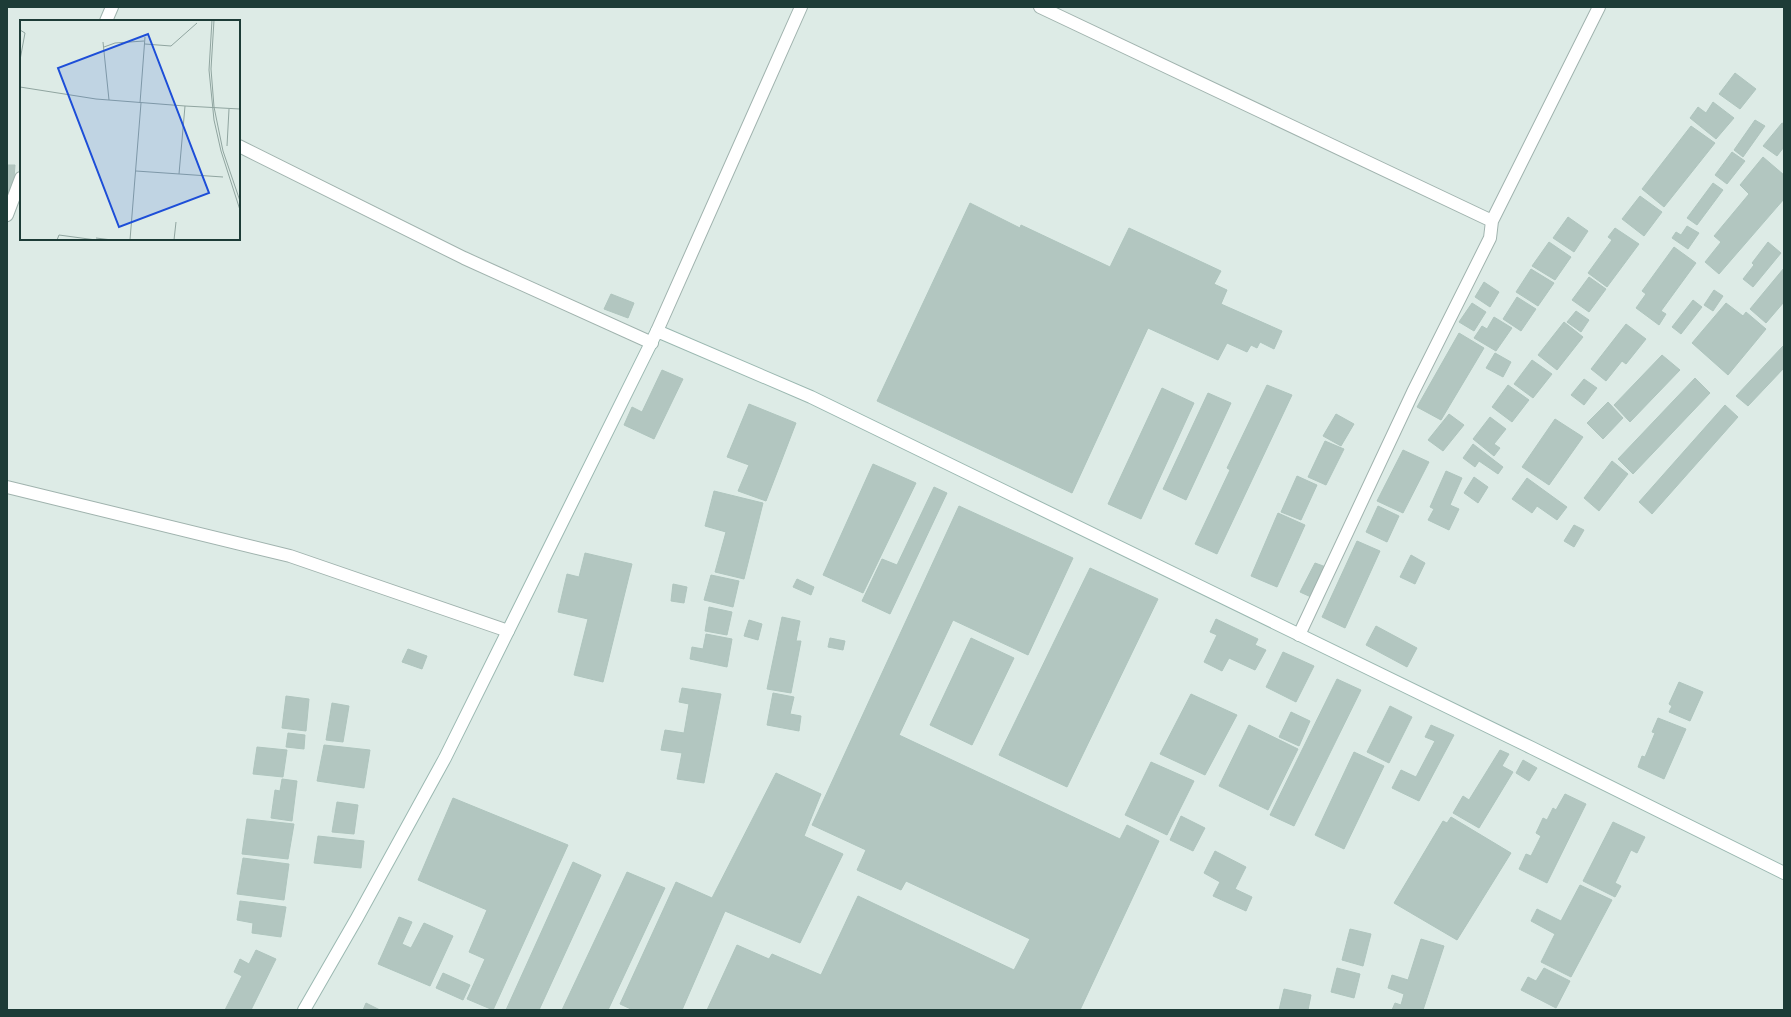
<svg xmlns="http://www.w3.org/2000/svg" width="1791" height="1017" viewBox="0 0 1791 1017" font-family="'Varela Round',sans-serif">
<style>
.building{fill:#b2c6c0;stroke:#afc5be}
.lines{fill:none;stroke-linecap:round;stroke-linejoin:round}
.street-casing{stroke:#a0b3ae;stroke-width:14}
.secondary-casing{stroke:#9bb8b1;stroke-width:14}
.street{stroke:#fff;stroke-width:12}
.secondary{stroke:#fff;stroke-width:12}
.inset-road{fill:none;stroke:#90a5a0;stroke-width:1}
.view{fill:#1d4ed8;fill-opacity:0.15;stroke:#1d4ed8;stroke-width:2}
.inset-edge{fill:none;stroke:#1d3c37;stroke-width:2}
</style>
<rect width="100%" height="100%" fill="#ddebe6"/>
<path class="building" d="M1735,73l21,16 -16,20 -21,-15z
M1713,102l21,16 -18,21 -26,-21 8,-11 8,6z
M1755,120l10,6 -22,31 -9,-7z
M1782,123l2,1v23l-7,9 -14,-10z
M1691,126l24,17 -51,64 -22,-18z
M1732,152l13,9 -18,23 -12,-9z
M1763,157l21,18v24l-65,75 -14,-12 16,-20 -7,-6 35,-42 -9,-9z
M7,165h8l-2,27h-6z
M1713,183l10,7 -26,35 -10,-7z
M1640,196l22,16 -18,24 -22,-17z
M970,203l50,25 1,-3 89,42 19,-39 92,43 -7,13 13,6 -6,14 61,27 -8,18 -14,-7 -3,6 -6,-3 -4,7 -20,-9 -9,17 -70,-32 -76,165 -195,-92z
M1568,217l20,14 -14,21 -21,-14z
M1687,226l12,7 -11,16 -16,-11 4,-6 5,3z
M1615,228l24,16 -32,43 -19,-14 24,-33 -4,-3z
M1549,242l22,15 -16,23 -23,-14z
M1768,242l13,11 -28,34 -10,-8 11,-14 -2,-2z
M1674,247l22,16 -35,48 5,3 -7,11 -23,-17 10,-14 -4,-3z
M1784,268v34l-18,21 -16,-14z
M1531,269l23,14 -16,23 -22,-14z
M1589,277l17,12 -17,23 -17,-12z
M1484,282l15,10 -9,15 -15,-10z
M1714,290l9,6 -10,15 -9,-6z
M611,294l23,9 -6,15 -24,-9z
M1517,297l19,12 -15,22 -18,-12z
M1693,300l9,7 -21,27 -9,-7z
M1472,303l14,9 -12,19 -15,-9z
M1726,303l17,13 3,-4 20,17 -38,46 -36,-32z
M1576,311l13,9 -8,12 -14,-10z
M1494,317l18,11 -16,23 -22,-13 8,-12 5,3z
M1564,322l19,15 -26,33 -19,-15z
M1626,324l20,15 -20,25 -4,-3 -16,20 -15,-12z
M1459,333l25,15 -43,72 -24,-13z
M1783,346l1,22 -36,38 -12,-10z
M1495,353l16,9 -8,15 -17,-9z
M1662,355l18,15 -50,52 -16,-17z
M1532,360l20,14 -19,24 -19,-14z
M662,370l21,9 -29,60 -30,-14 8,-18 10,5z
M1695,378l15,15 -77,81 -15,-15z
M1584,379l13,9 -13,17 -13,-10z
M1267,385l25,10 -75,159 -22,-10 35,-74 -3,-2z
M1508,385l21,15 -17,22 -20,-15z
M1162,388l32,15 -53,116 -33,-15z
M1208,393l23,10 -45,97 -23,-11z
M1608,402l15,16 -20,21 -16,-16z
M749,404l47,19 -30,78 -28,-10 11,-26 -22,-8z
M1725,405l13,12 -86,97 -13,-12z
M1336,414l18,10 -13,22 -18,-10z
M1449,414l15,11 -21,26 -15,-11z
M1490,417l16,12 -12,15 6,4 -6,8 -21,-17z
M1555,419l28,18 -34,48 -27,-18z
M1325,441l19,8 -18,36 -18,-8z
M1473,444l30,23 -5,7 -19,-13 -4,6 -12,-9z
M1403,450l26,12 -26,51 -26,-12z
M1612,461l16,13 -29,37 -15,-13z
M873,464l43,19 -53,110 -40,-18z
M1446,471l16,7 -12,27 9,4 -10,21 -21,-10 6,-11 -4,-2z
M1297,476l20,9 -16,35 -20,-8z
M1474,477l14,10 -10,16 -14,-10z
M1527,478l40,29 -10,13 -20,-14 -5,7 -20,-14z
M934,487l13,6 -57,121 -28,-13 20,-42 15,6z
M714,491l49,12 -19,76 -29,-7 11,-40 -21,-6z
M959,506l114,52 -45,97 -75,-35 -54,115 221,104 7,-14 32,16 -79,169h-373l30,-65 32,14 3,-5 49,21 37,-79 156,74 16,-31 -124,-58 -5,9 -44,-20 9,-20 -54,-25z
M1378,506l21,10 -12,26 -21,-10z
M1278,513l27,12 -28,62 -26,-11z
M1574,525l10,5 -10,17 -10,-6z
M1357,541l23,10 -35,77 -23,-11z
M585,553l47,11 -29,118 -29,-7 14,-56 -30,-7 9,-38 12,3z
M1411,555l14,8 -10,21 -15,-7z
M1315,563l11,4 -15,30 -11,-5z
M1090,568l68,31 -91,188 -68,-32z
M711,575l28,6 -6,26 -29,-7z
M797,579l17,8 -3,8 -18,-8z
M673,584l14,3 -3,16 -13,-2z
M709,607l23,5 -5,23 -22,-4z
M782,617l18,4 -4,20h5l-10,52 -24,-4z
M1216,619l42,20 -3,6 11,5 -11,20 -26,-12 -7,13 -18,-9 13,-27 -7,-3z
M749,620l13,4 -4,16 -14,-4z
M1376,626l41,22 -10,19 -41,-22z
M706,634l26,5 -5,28 -37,-8 2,-12 11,2z
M830,638l15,3 -2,9 -15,-3z
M971,638l43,20 -42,87 -42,-20z
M408,649l19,7 -5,13 -20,-7z
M1283,652l31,14 -18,36 -30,-15z
M1337,679l24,11 -67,136 -24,-11z
M1679,682l24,10 -13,29 -21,-9 3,-6 -3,-2z
M682,688l39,6 -17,89 -27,-4 5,-26 -21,-3 4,-20 19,3 5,-29 -10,-2z
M773,693l21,4 -4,17 11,2 -2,15 -32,-6z
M1191,694l46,21 -32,60 -45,-21z
M286,696l23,3 -3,32 -24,-3z
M332,703l17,3 -6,36 -17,-2z
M1390,706l22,11 -23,46 -22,-11z
M1291,712l19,9 -11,25 -20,-9z
M1658,718l28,11 -22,50 -26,-12 4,-11 3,1 10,-24 -3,-1z
M1249,725l49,24 -30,61 -49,-24z
M1431,725l23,10 -35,66 -27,-13 9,-18 15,7 19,-36 -10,-4z
M288,733l17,2 -1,14 -18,-2z
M324,745l46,5 -6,38 -47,-7z
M257,747l30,3 -4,27 -30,-3z
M1500,750l9,4 -7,12 11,6 -34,56 -26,-15 10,-17 6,4z
M1354,752l30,14 -40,83 -29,-14z
M1523,760l14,8 -8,13 -13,-8z
M1151,762l43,19 -27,54 -42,-20z
M776,773l45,21 -17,42 39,18 -43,89 -75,-32 -43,99h-49l-13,-6 56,-122 36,16z
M282,779l15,2 -5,40 -21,-3 4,-28 5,1z
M1565,794l21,10 -39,79 -28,-14 7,-15 5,2 10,-20 -5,-3 7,-15 4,2 6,-12 3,2z
M453,798l115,47 -75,165 -26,-11 18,-40 -16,-7 18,-42 -69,-30z
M337,802l21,3 -4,29 -22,-2z
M1181,816l24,12 -12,23 -23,-11z
M1451,817l60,36 -54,87 -63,-37 49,-82 4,2z
M247,819l47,5 -6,35 -46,-5z
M1613,822l32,15 -8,16 -6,-3 -16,33 6,3 -6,11 -32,-16z
M318,836l46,5 -3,27 -47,-5z
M1215,851l31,16 -11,22 17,8 -6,14 -33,-15 7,-14 -16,-9z
M243,858l46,6 -5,36 -47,-6z
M573,862l28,13 -62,135h-33z
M627,872l38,16 -57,122h-46z
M1580,885l32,15 -41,77 -30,-15 14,-28 -24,-13 6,-12 24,12z
M240,901l46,6 -5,30 -29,-4 1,-10 -16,-3z
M399,917l13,5 -10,22 9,4 13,-25 29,13 -23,50 -52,-22z
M1350,929l21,5 -8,32 -21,-6z
M1421,939l23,7 -21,64h-31l3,-7 6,2 3,-11 -16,-6 4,-13 16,5z
M256,950l20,9 -25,51h-26l17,-34 -8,-4 6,-13 9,5z
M1337,968l23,6 -6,24 -23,-6z
M1544,968l26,13 -14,27 -35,-18 7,-13 8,4z
M443,973l27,12 -7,15 -27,-12z
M1284,989l27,6 -3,15h-29z
M366,1003l14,7h-17z"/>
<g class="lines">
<defs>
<path id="street" d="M1040,7l452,214
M106,21l6,-14
M239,146l225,112 188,85
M7,215l14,-37
M657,331l144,-324
M7,487l283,69 218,75
M1299,635l114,-243 77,-154 2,-17 107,-214"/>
<path id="secondary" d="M304,1010l53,-92 88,-160 212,-427 154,66 721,351 252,125"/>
</defs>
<use href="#street" class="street-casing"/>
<use href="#secondary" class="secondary-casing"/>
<use href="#street" class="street"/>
<use href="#secondary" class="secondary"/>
</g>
<g transform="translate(20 20)">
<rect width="220" height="220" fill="#ddebe6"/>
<path class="inset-road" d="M192,0l-3,50 5,50 7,31 19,59M194,0l-3,49 3,38 9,44 17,50M0,10l5,3 -5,27M83,22l6,58M125,24l26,2 26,-23M84,27l11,-4 29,-2M0,67l76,12 89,7 -6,68M120,83l5,-66M165,86l55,3M207,126l2,-37M116,151l87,6M76,218l16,2M37,220l2,-5 37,5M110,220l11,-137M154,220l2,-18"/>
<path class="view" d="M128,14l61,159 -90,34 -61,-159z"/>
<rect width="220" height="220" class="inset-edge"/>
</g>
<rect width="1791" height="1017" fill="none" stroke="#1d3c37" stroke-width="16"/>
</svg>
